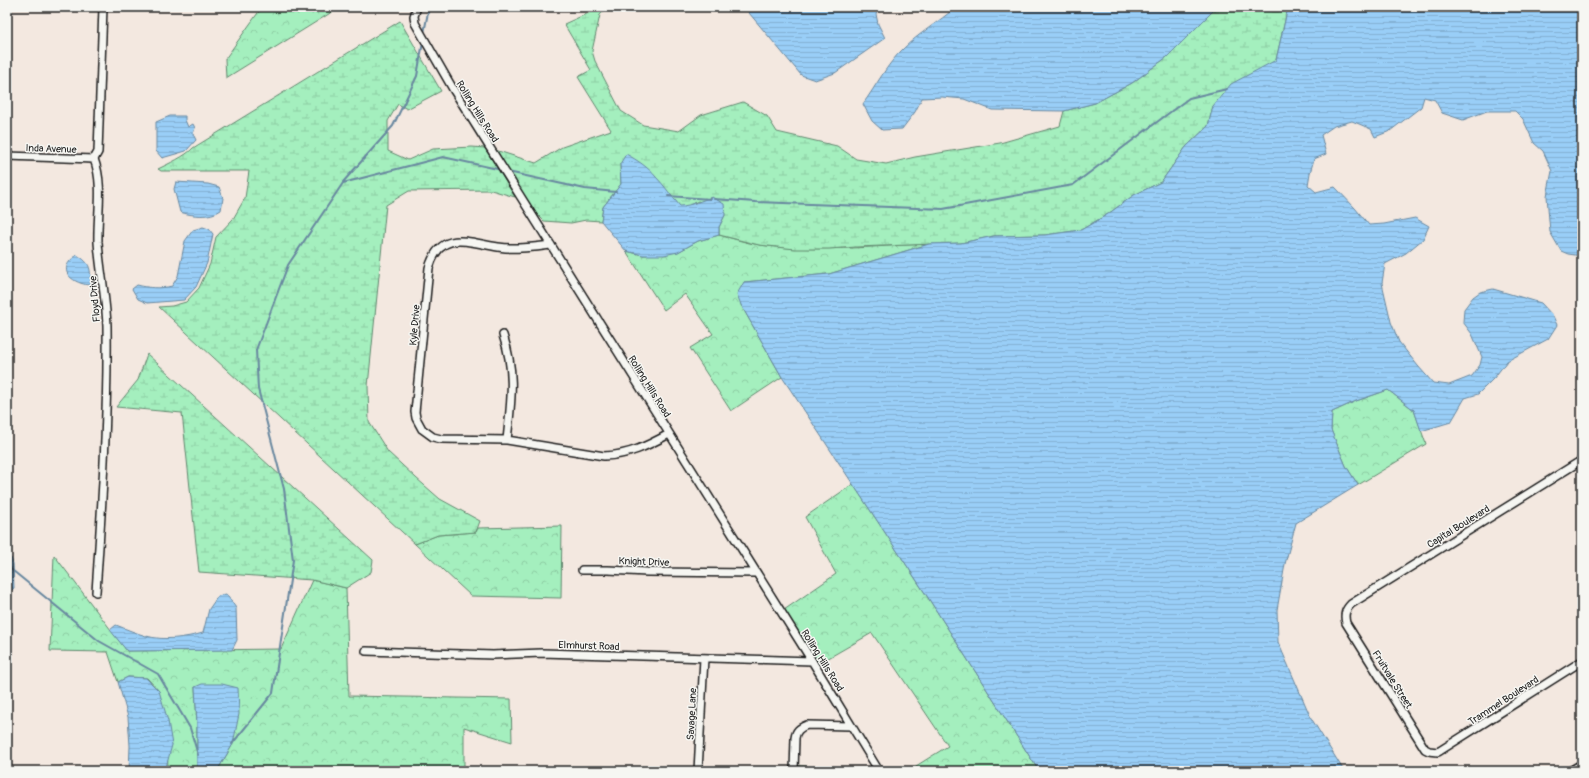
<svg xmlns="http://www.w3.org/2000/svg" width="1589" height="778" viewBox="0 0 1589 778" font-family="Pangolin,sans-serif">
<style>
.forest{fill:url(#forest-crowns);stroke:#60866d}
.wetland{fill:url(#wetland-marsh);stroke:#60866d}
.water{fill:url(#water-rules);stroke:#67879f}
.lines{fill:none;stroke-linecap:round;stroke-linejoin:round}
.stream{stroke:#67879f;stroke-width:2}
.minor-casing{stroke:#1c1c1c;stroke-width:10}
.tertiary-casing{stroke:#1c1c1c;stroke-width:12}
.minor{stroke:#f6f6f2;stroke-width:7}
.tertiary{stroke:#f6f6f2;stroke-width:9}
.labels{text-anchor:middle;stroke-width:3;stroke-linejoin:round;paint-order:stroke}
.street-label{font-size:10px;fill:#1c1c1c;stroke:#f6f6f2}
</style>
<defs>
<pattern id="forest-crowns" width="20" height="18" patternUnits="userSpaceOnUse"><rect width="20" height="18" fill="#a4efbe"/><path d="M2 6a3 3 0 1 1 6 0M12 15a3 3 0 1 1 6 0" fill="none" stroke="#8dcca3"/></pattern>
<pattern id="wetland-marsh" width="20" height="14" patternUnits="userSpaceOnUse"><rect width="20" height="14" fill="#a4efbe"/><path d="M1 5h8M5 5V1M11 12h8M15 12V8" fill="none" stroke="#8dcca3"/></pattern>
<pattern id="water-rules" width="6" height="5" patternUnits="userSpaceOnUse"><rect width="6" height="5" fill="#99cef7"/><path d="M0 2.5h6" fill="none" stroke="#83b0d3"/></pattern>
</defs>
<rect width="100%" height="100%" fill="#f3e8e0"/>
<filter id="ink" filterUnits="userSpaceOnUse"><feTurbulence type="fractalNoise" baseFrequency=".025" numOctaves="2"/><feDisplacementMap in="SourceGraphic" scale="8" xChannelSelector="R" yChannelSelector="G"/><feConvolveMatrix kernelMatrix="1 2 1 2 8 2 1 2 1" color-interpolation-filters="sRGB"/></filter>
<g filter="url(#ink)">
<path class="forest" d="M260,7h80l-114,71 -1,-19 35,-49z
M719,235c13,3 27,8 41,10 56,8 113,1 169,-1l-100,30 -85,8 -3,23 41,72 -51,34 -41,-63 23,-14 -28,-40 -21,16 -38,-59 17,4 35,-3 20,-11z
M1388,390l26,20 12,34 -68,41 -12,-19 -15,-36 1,-18 24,-11z
M853,484l72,109 114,178h-131l40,-25 -76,-113 -54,31 -2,-6 -2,-1 -30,-47 52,-36 -31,-57z
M1582,505v37l-2,-5 1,-31z
M562,526l-1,72 -90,-2 -56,-52 23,-9 38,-3 2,-4z
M54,555l73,96 154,-2 31,-69 34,8 3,108 162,3 1,43 -48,-15v44h-247l16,-27 -38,-57 2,38v46h-32l3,-6 -9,-74 -12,-13 -19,-1 -10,5 -10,-30 -58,-1z
M798,766l23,1 1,4h-25z"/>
<path class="wetland" d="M602,7h5l-7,8 -8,36 3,10 26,50 22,14 36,6 22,-16 42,-13 24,14 10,16 60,14 19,13 30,5 29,-7 85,-14 60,-17 4,-15 31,-8 37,-20 35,-26 50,-50h71l-12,53 -63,46 -5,20 -22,21 -25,35 -27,13 -26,19 -27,16 -36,5 -51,1 -33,7 -104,4 -28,2h-34l-36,-4 -40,-10v-8l6,-12 -27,-14 -9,5 -9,1 -12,-14 -48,-29 1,20 -18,23 -2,14 -15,-1 -15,3 -27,-2 -11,-11 -38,-60 41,13 26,-16 49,-17 -33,-53 13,-7 -27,-46z
M400,21l41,70 -34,18 -9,-5 -10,17v30l20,9 25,-11 39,-2 13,1 30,49 -24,-7 -82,1 -23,14 -18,181 1,36 19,30 28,26 24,21 40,22 -4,11 -38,3 -23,9 -256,-237 13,-1 14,-4 13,-14 11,-24 6,-27 17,-18 12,-21 4,-27h-88l-3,-2c10,-5 28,-13 35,-21z
M147,354l226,206 -2,12 -25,16 -34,-8 -113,-8 -17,-159 -66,-6 22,-27z"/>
<path class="water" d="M744,7h137l-5,7 2,10 7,14 -50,35 -20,7 -14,-5z
M956,7h261l-50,50 -35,26 -37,20 -31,8 -72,-1 -28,-11 -22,-2 -20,1 -7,14 -13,17 -20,1 -10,-9 -9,-17c13,-18 24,-40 40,-55 16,-16 36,-27 53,-42z
M1288,7h294v249l-14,-2 -7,-3 -11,-19 -3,-36 5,-25 -9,-20 -9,-8 -11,-24 -8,-8h-28l-24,9 -21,-7 -7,-13 -11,-3 -3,10 -31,24 -15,6 -4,-8 -19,-8 -18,5 -13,9 5,19 -12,5 -4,14 -2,12 8,7 19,-5 20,21 14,17 15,-1 31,-6 14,8 -6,13 -17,14 -21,11 -3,19 9,39 8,20 19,24 15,17 16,2 23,-9 8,-11 2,-8 -10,-23 -9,-12 1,-13 9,-12 7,-5 13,-3 48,14 12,13 4,9 -9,14 -41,22 -13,17 -16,16 -13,4 -14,24 -30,9 -7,-21 -26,-20 -32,11 -24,11 -1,18 15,36 12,19 -62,38 -11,41 -8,46 1,32 33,76 33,53h-305l-114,-178 -143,-216 -41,-72 -4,-11 7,-12 85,-8 100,-30 32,-1 33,-7 51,-1 36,-5 27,-16 26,-19 27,-13 25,-35 22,-21 5,-20 18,-22 45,-24z
M170,116h15v4l3,7 5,-3 2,4 -2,6 3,6 -10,11 -24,7 -6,-7v-29z
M626,154c11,6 22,13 30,23 9,9 16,20 24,29 11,0 22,-6 32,-9l12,7 1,11 -6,12v8l-21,6 -20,11 -14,3h-21l-17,-4 -25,-30 2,-14 18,-23 -1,-20z
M176,182l32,2 11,3 4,11 -2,12c-11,8 -29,6 -41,2l-6,-23z
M203,227l6,2 4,5 -6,29 -11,24 -12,13 -37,3 -9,-4 -6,-10 5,-4c12,3 23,4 35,1l6,-10 7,-35 8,-11z
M77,255c15,9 13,14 14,30 -12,0 -33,-10 -21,-24 1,-2 5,-4 7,-6z
M7,557l4,1 2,6 1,24 -7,6z
M226,594l10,14 1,32 -5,10 -105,1 -17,-21 6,-5c10,4 20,8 30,11 18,5 39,2 57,-3l6,-24 9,-13z
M128,677l18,1 13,13 9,30 4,24 -7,26h-36l1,-25 -2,-29 -10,-35z
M202,684h20l16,4 1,26 -6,30 -16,27h-20v-47l-2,-37z"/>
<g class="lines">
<path class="stream" d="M424,33l5,-26
M508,172l77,17 31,3
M343,182l50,-56 24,-50 6,-34
M668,196l42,3
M714,199l41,3 188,7 130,-24 116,-87 38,-9
M7,566l92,75 59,33 32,54 8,27
M232,744l41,-51 20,-133 -9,-71 -26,-100 -2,-39 32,-85 55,-82 100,-26 59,13"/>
<defs>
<path id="minor" d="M417,7l-3,9 1,7 38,66 359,572 67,110
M7,156l87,3
M94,159c10,26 3,56 4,83 2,28 8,56 9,84 1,89 -5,178 -11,266
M94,159l4,-7 5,-145
M551,245c-17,2 -36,5 -53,2 -29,-4 -57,-19 -69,21l-14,144 1,6 6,11 11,8 8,2 66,1 97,16c25,-1 43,-10 65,-22
M503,335c13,39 8,66 4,105
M1582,460l-231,144c-6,6 -7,11 -5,19l79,126 4,2 9,1 144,-91
M582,570h26l39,2 109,1
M366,651l127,4 49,-2 270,8
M698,771l6,-113
M794,771l1,-33c1,-7 4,-10 12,-13l44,1"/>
<path id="tertiary" d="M1572,771l10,-6"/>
</defs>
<use href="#minor" class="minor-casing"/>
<use href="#tertiary" class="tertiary-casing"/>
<use href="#minor" class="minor"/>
<use href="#tertiary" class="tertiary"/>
</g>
</g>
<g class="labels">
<g class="street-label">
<text transform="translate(478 111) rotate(58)" y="4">Rolling Hills Road</text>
<text transform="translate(51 148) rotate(2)" y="4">Inda Avenue</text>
<text transform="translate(94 299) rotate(-95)" y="4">Floyd Drive</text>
<text transform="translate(414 325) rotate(-85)" y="4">Kyle Drive</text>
<text transform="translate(650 386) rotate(58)" y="4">Rolling Hills Road</text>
<text transform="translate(1458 526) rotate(-32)" y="4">Capital Boulevard</text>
<text transform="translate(644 561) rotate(2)" y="4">Knight Drive</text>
<text transform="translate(589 645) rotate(2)" y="4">Elmhurst Road</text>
<text transform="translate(823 660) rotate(58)" y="4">Rolling Hills Road</text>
<text transform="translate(1393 679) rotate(58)" y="4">Fruitvale Street</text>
<text transform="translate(1503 700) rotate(-33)" y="4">Trammel Boulevard</text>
<text transform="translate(691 714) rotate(-87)" y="4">Savage Lane</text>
</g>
</g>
<rect width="1589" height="778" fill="none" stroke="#f6f6f2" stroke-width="24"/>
<rect x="12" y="12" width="1565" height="754" fill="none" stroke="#1c1c1c" stroke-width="1.5" filter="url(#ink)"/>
</svg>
